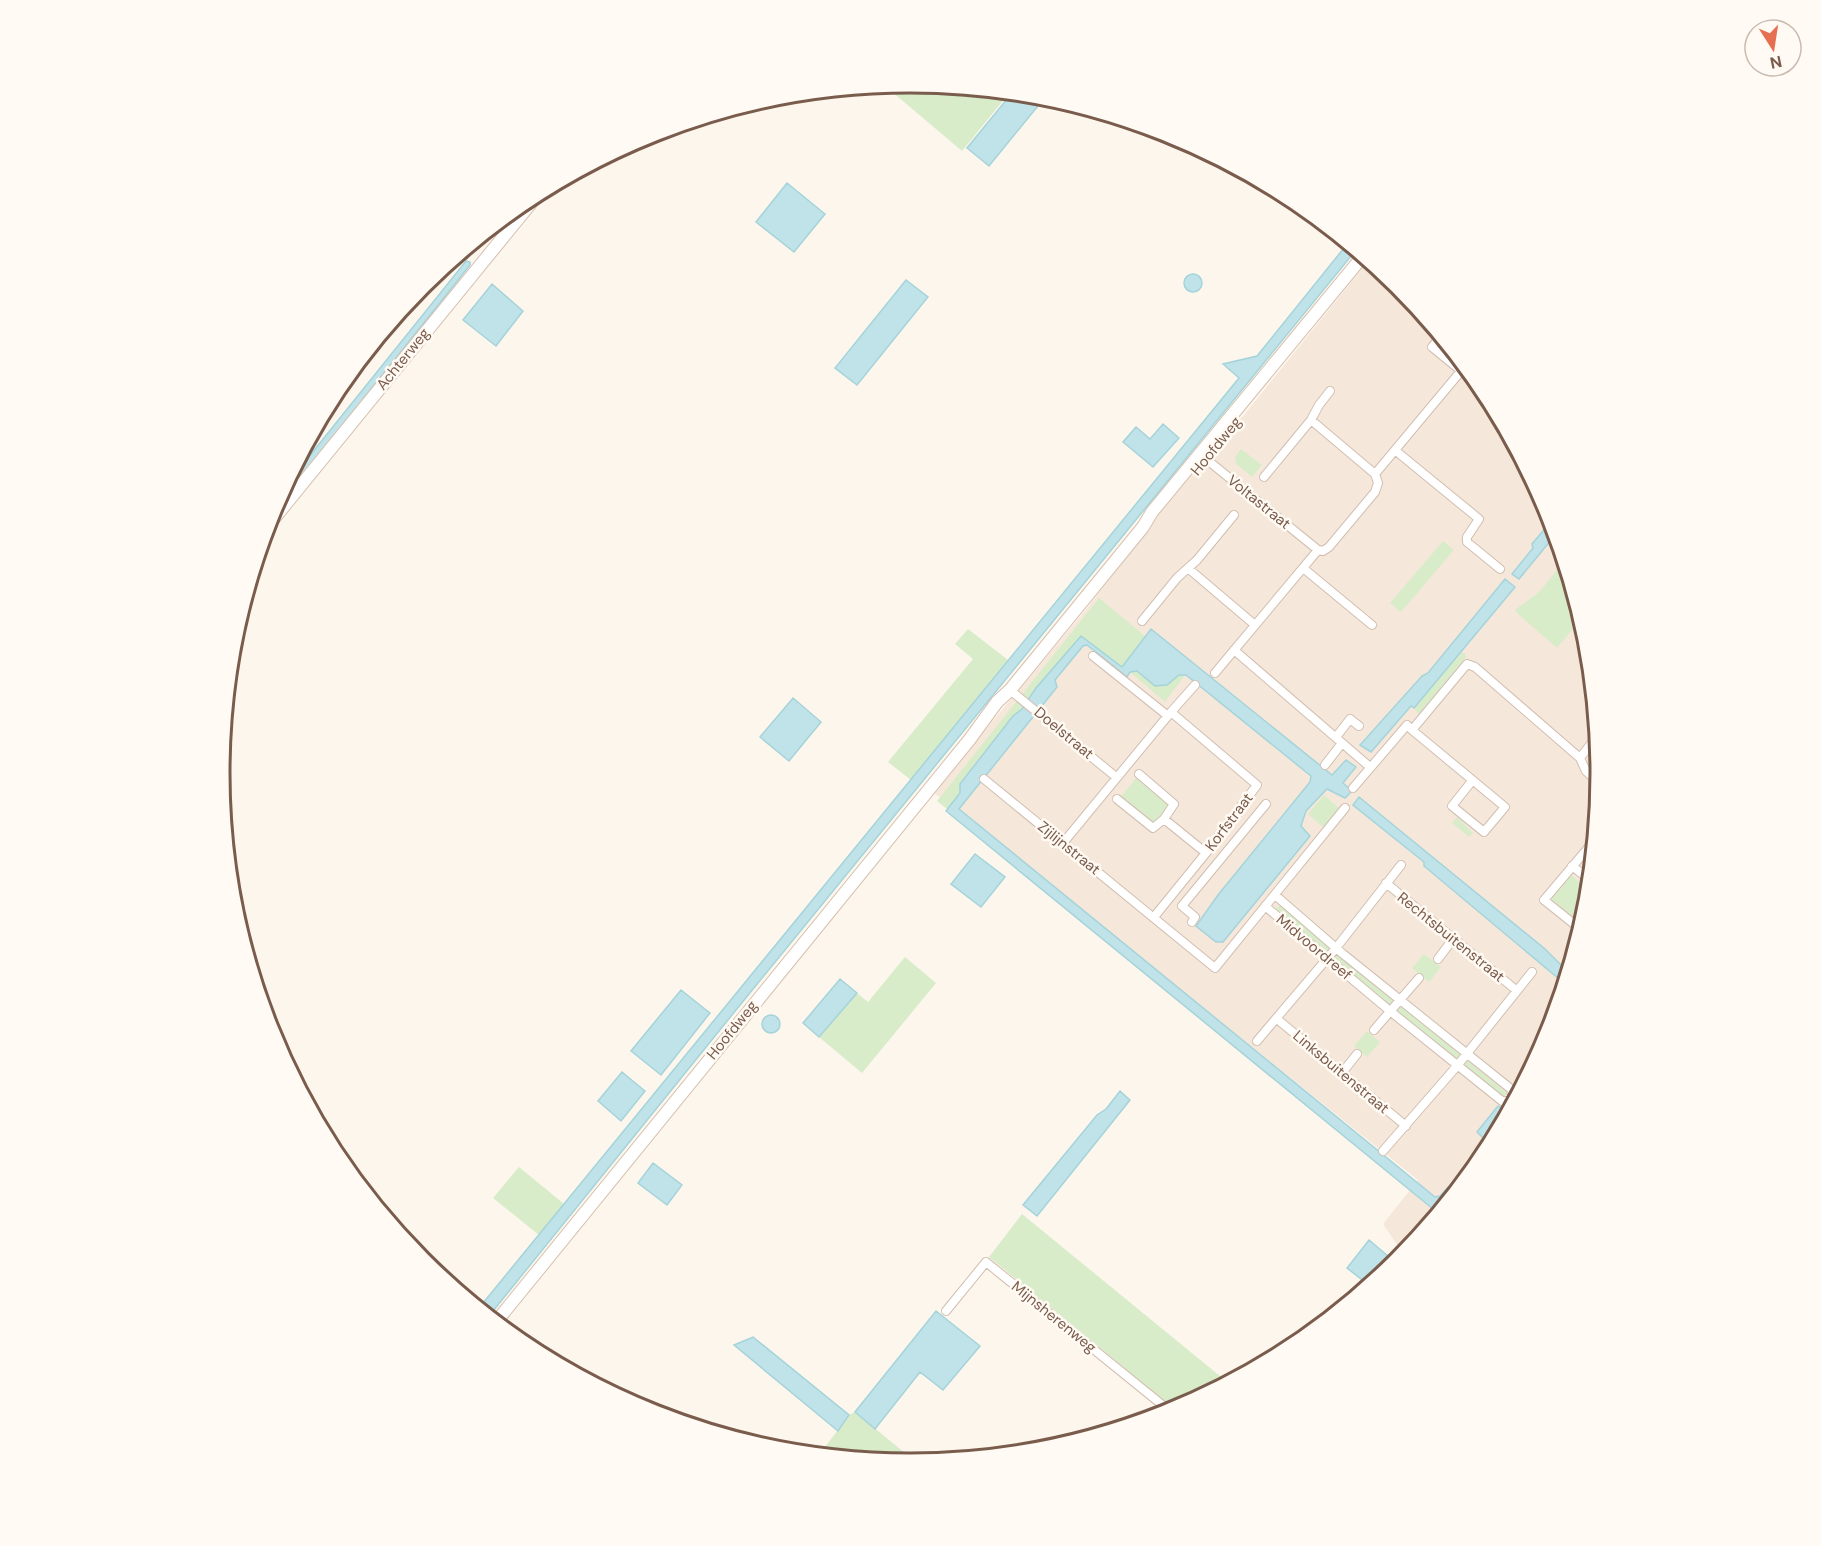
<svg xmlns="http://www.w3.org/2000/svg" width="1821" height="1546" viewBox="0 0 1821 1546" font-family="'DM Sans',sans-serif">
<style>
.residential{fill:#f5e8da}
.green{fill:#d8ecc9}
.water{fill:#bfe3e8;stroke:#a5d3da;stroke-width:1.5}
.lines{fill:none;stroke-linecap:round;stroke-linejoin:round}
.street-casing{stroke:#d1beb0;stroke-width:10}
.secondary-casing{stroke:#d6c0b0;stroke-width:14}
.street{stroke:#fff;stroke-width:8}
.secondary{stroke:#fff;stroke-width:12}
.labels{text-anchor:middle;stroke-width:5;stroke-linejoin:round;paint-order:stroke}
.street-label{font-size:15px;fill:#7a5c4d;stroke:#fffaf3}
.rim{fill:none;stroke:#7a5c4d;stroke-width:3}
</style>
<rect width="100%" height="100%" fill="#fdf6ec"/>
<path class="residential" d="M1369,260l30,25 86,105 64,119 39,130 13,134 -13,135 -40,130 -28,53 -120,158 -17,-25 35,-44 -485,-388 152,-181 92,-123 67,-73z"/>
<path class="green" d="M911,83l99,9 -48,59 -78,-66z
M498,223l-32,38 -8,-6z
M1241,449l21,16 -10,12 -16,-13 -1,-7z
M1443,541l11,9 -53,62 -11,-9z
M1564,561l18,57 -25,30 -40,-35 -2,-3 25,-19z
M1099,598l46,38 -23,32 -41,-32 -45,52 -14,21 -9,7 -53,67v10l-13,16 -10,-8z
M968,629l40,31 -97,120 -23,-18 85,-103 -18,-15z
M1462,652l3,2 1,3 -47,58 -5,-7z
M1137,671l31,13 11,-9h6l-20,27 -35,-30z
M1136,778l33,27 -15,18 -33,-26z
M1324,795l16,14 -16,19 -16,-14z
M1457,817l16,16 -4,4 -17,-14z
M1570,874l19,16 -1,10 -15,17 -23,-19z
M1280,905l227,188 -4,5 -228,-188z
M1424,954l17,13 -12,15 -17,-14z
M905,957l31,26 -74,90 -43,-36 38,-44 11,9z
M1367,1031l13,11 -13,15 -13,-11z
M519,1167l45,37 -25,31 -46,-37z
M1022,1214l204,167 -4,5 -46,24 -187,-153z
M855,1412l62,51 -98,-8 30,-40z"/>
<path class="water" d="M1012,93l34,3 -57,70 -22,-18z
M787,183l38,31 -31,38 -38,-30z
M1348,243l8,7 -620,760 -247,306 -10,-8 760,-930 -16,-14 34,-8z
M466,261l4,1v3l-199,250 12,-26z
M1184 283a9 9 0 1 1 18 0a9 9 0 1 1-18 0Z
M906,280l22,17 -71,88 -22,-17z
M492,284l31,27 -27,35 -33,-26z
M1163,424l16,14 -26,29 -30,-25 13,-15 14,12z
M1552,520l4,14 -37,45 -7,-5 21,-26 -1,-4z
M1505,579l10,8 -101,121 -3,-2 -40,46 -11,-7 62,-69 6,-3z
M1151,629l181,146 14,-15 10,7 -13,16 9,8 -7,7 -18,-9 -21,22 -5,15 9,10 -87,106h-7l-20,-16 22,-31 92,-113 1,-6 -125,-101h-7l-12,10 -12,1 -18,-15 -7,1 -3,5 -40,-32 -4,1 -28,34 2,7 -98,122 476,388 5,-1 45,-49 1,-6 -9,-9 21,-26 10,7 -24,44 -85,104 -17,14 51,-63v-3l-487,-398 14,-18v-9l53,-68 9,-7 14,-21 45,-52 41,31z
M793,698l28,24 -32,39 -29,-24z
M1359,797l186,152 23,23 -3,12 -141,-118v-4l-71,-57z
M975,854l30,23 -24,30 -30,-23z
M840,979l17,14 -38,44 -16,-14z
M681,990l29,23 -49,62 -30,-24z
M762 1024a9 9 0 1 1 18 0a9 9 0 1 1-18 0Z
M622,1072l23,19 -24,30 -23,-20z
M1120,1091l10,9 -93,116 -14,-11 74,-90 9,-6z
M653,1163l29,22 -15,20 -29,-22z
M1369,1240l19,16 -22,27 -19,-15z
M936,1311l44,35 -37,44 -23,-18 -45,57 -20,-17z
M753,1337l96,78 -11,16 -104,-86z"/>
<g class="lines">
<defs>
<path id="street" d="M1441,336l-9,11 54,44
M1311,420l64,54
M1396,451l83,68 -12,18v5l33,27
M1200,454l118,96
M1264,477l47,-57 8,-15 11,-14
M1303,568l69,57
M1189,569l66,56
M1142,621l35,-43 20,-18 37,-45
M1234,650l136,117
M1093,656l75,60
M1215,673l103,-123 5,1 6,-4 46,-55 3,-9 -3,-9 86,-103
M1010,690l106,87
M1412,730l93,77 -21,25 -32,-26 20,-25
M1336,737l14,-18 9,7
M1580,758l17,-22
M1325,765l17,-22
M984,779l231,189 130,-160
M1353,788l54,-63 5,5 55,-66 8,3 105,91 6,13 14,13
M1117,799l36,29 11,-9 10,-15 -35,-30
M1164,819l42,34
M1063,843l108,-131
M1572,866l18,14
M1386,883l130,107
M1265,906l125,105 112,90h11l-2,-12 -168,-135 -68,-59
M1588,908l-14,16 -30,-24 50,-59
M1154,917l52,-64 51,-68 -86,-73 24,-27
M1192,922l3,-5 -13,-11 84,-102
M1438,959l15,-20
M1277,1019l129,107
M1374,1030l45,-52
M1257,1041l79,-93 65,-83
M1342,1073l15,-19
M1383,1151l74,-85 75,-94
M946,1311l40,-49 185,150"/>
<path id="secondary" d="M267,527l273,-335
M496,1322l474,-583 27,-37 13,-12 133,-163 9,-15 211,-256"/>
</defs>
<use href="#street" class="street-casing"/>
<use href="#secondary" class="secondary-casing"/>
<use href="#street" class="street"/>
<use href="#secondary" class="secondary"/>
</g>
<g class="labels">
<g class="street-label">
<text transform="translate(403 359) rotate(-51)" y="5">Achterweg</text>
<text transform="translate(1216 446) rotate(-51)" y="5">Hoofdweg</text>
<text transform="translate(1259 502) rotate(39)" y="5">Voltastraat</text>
<text transform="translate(1064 733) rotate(40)" y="5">Doelstraat</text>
<text transform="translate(1229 822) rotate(-53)" y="5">Korfstraat</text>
<text transform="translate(1069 848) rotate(39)" y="5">Zijlijnstraat</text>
<text transform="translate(1451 937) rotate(39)" y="5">Rechtsbuitenstraat</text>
<text transform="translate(1314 947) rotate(40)" y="5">Midvoordreef</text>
<text transform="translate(732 1030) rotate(-51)" y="5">Hoofdweg</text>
<text transform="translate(1341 1072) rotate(40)" y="5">Linksbuitenstraat</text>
<text transform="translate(1054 1317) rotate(39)" y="5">Mijnsherenweg</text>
</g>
</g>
<path d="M0 0H1821V1546H0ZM230 773a680 680 0 1 1 1360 0a680 680 0 1 1-1360 0Z" fill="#fffaf3" fill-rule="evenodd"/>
<path class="rim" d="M230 773a680 680 0 1 1 1360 0a680 680 0 1 1-1360 0Z"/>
<g transform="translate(1773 48) rotate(168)"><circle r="28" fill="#fffaf3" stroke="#cabbb1" stroke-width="1.5"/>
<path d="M0-4.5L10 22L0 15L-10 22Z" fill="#e76f51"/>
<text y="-9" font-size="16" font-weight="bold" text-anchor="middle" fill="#7a5c4d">N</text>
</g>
</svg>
